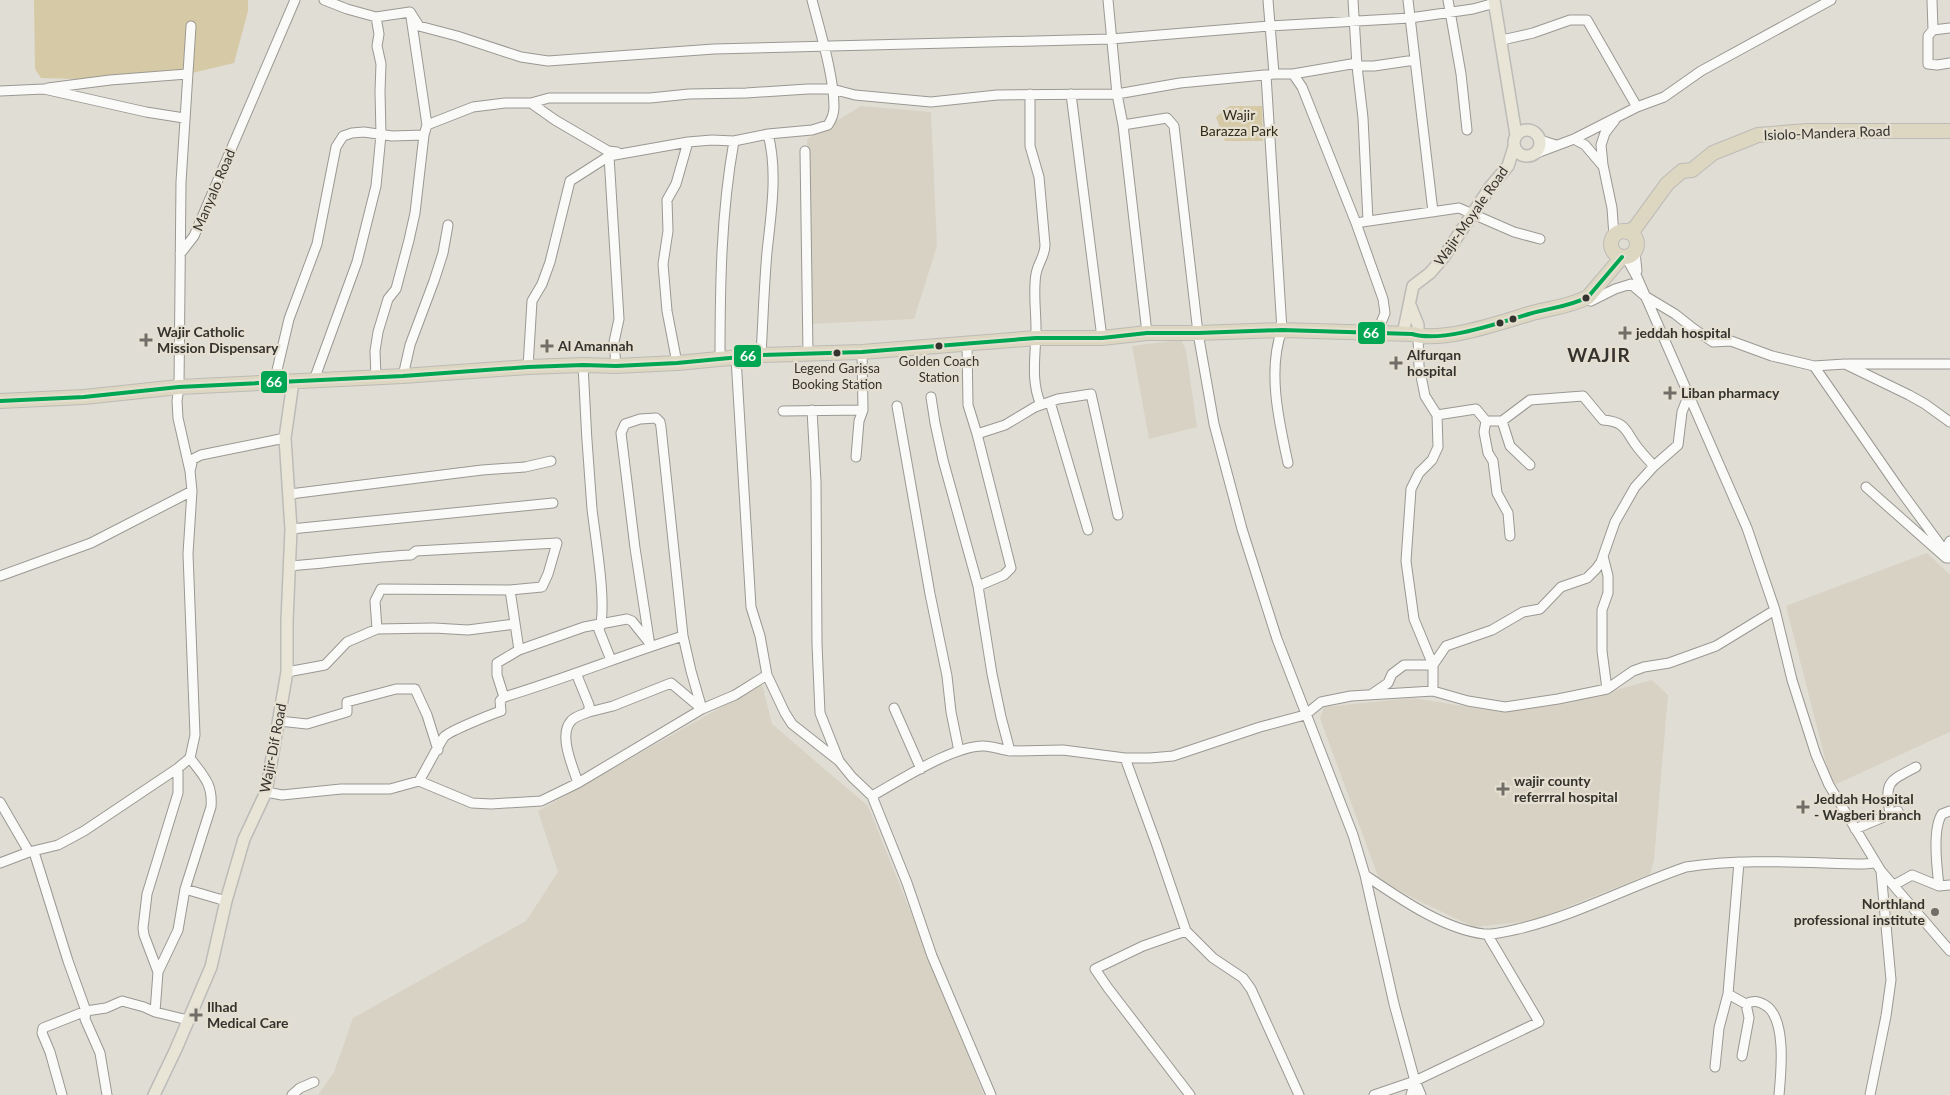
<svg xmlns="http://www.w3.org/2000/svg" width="1950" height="1095" viewBox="0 0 1950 1095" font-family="Lato,sans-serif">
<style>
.built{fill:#d8d2c4}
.green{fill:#d6c9a5}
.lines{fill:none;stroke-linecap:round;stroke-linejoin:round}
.minor-casing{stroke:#9a9892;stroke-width:11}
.major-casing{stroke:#bcbbb7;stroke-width:14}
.highway-casing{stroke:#bcbbb7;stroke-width:16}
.minor{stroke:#fafaf9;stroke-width:9}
.major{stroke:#e8e5d7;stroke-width:11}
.highway{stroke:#ddd6c0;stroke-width:14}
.bus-1-casing{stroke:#e4dfd1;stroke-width:8}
.bus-1{stroke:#00a651;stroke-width:4}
.bus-dot{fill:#35332e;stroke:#e4dfd1;stroke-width:2}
.poi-dot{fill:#716e68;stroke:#e4dfd1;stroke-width:2}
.labels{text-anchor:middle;stroke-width:4.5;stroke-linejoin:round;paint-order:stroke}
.bus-label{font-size:13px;fill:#35332e;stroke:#e4dfd1}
.park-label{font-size:14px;fill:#312b19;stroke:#e4dfd1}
.street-label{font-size:14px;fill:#35332e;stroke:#e4dfd1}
.poi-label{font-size:14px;font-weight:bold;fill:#35332e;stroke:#e4dfd1;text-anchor:start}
.district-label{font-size:19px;font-weight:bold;letter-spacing:1px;fill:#35332e;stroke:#e4dfd1}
.line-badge{stroke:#e4dfd1;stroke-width:2}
.badge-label{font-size:14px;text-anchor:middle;font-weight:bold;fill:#fff}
</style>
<rect width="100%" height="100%" fill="#e0ddd5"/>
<path class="built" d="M861,106l70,6 6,134 -23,73 -104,5 -3,-185z
M1181,340l5,10 11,77 -48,12 -17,-93z
M1927,553l23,22v157l-118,54 -46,-180z
M1652,680l16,15 -14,165 -4,14 -118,47 -58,6 -59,-28 -36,-20 -59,-161 4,-11 89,-9 87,14 69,-9z
M762,684l10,40 96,82 116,289h-666l16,-23 19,-54 173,-97 32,-49 -20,-61z"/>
<path class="green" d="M34,0h214v11l-14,52 -63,15 -55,2 -75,-2 -6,-9z
M1229,106h33l1,35h-38l-9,-24z"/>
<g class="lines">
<defs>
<path id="minor" d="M324,0l23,9 29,8 34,-5 9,14 38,10 64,21 27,4 166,-12 397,-10 158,-13 141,-8 63,-9 22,-6
M1108,0l9,94 6,31 24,208
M1268,0l6,74
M1353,0l4,66 6,52 5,103
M1408,0l25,212
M1448,0l13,74 6,56
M1932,0l1,30 -5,6v28l9,1 13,-2
M1933,30l17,-2
M1502,40l31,-7 37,-13h17l50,87
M1357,66h17l41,-6
M1293,74l64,-11
M1266,75l16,255c-15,40 -3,92 6,133
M48,88l62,-8 77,-6
M0,91l44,-2 102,23 38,6
M1030,94v52l9,31 6,68c0,11 -7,18 -9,29 -3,17 0,37 0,54 0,27 -6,52 5,77
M1071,94l31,244
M531,103l18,-5h101l39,-4 57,-1 62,-4h24l23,6 76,7 66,-7 120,-1 63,-11 94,-9h19l9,13 54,136 27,76 2,14 -8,20
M427,125l46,-18 32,-4h26l24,17 53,31 9,1
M1123,125l44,-7 7,8 24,207 16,91 28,105 35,110 76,196 12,40 29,129 21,77 6,14
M1574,139l11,6 17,20
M1540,140l16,5
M805,151l3,202
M1534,154l40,-15 63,-32 27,-10 37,-26 130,-71
M609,156l10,163 -5,23 2,24
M1362,222l97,-14 55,24 26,7
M1614,236l-2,-28 -9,-43 -2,-20 4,-12 10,-13
M1635,252l2,19
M180,254l14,-18 101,-236
M1626,257l11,20 110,251 28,82 17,70 24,75 13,30 52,86 10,109 -5,36 -16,79
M1588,297l3,4 24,-12 16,-5 14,12 30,18 19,15 19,13 18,-1 41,15 42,10 86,124 50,68
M1418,336l1,30 6,30 12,19 1,32 -6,13 -13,13 -8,16 -5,72 8,58 19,46v26
M967,344l1,61 9,29 28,-9 30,-18 23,-8 33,-5 27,121
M761,355c2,-34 3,-69 6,-103 4,-38 11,-80 1,-118
M720,359c0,-73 1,-146 14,-218
M677,363l-10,-52 -4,-47 5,-33 -1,-31 9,-16 12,-42
M1848,364h102
M583,365c2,48 5,96 9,144 3,27 16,100 7,121l12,30
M1814,366l31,-2 64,31 16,9 25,18
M528,367l4,-66 10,-17 8,-22 20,-81 39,-25 79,-14 24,-2 22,1 34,-7 44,-4 16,-5c4,-6 6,-11 6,-18 0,-31 -14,-76 -22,-107
M403,376l7,-31 24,-64 9,-28 5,-28
M376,377l-1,-26 3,-19 10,-33 8,-10 13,-49 6,-27 9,-78 3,-10 -16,-108
M314,380l43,-118 19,-76 5,-51 -1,-44 1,-27 -4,-18 2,-12 -3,-17
M274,383l15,-64 28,-75 19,-97 7,-11 9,-3 12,-1 28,4 32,-1
M931,397l4,26 8,37 35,126 14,88 9,43 9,34 53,-1 62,8h25l23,-2 87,-29 45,-12 16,-13 30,-6 82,-5 35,10 37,6 53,-8 49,-10 26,-18 11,-4 25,-4 47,-17 59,-36
M1050,402l38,128
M897,406l33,188 17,82 4,36 8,39
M812,410l4,72 1,162 3,69 19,48 13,16 20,19c27,-15 82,-51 112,-50 8,0 18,4 26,5
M783,411l80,-1
M1437,415l39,-6 10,12h16l28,-21 53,-4 20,24c24,2 22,11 35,28 5,6 10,12 16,18
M1486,421l-2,11 4,21 5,8 4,32 11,20 2,23
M1502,421l8,25 20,19
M977,434l34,134 -7,7 -26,11
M856,457l3,-36 4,-11 -1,-58
M190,471l3,-12 8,-4 84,-17
M1866,487l80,71
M290,494l192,-24 43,-3 26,-6
M291,529l262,-26
M1945,550l5,-9
M1603,556l5,20v17l-6,17v41l5,38
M290,566c40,-3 80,-9 121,-11l5,-4 141,-8 -9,31 -6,13 -32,3 9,60
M0,576l91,-33 101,-52
M377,629l-2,-28 6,-12 129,1
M650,646l-15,-98 -14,-115 4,-9 15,-5 16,-1 4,4 1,5 22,209 8,35 11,38
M287,672l38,-7 22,-23 30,-13 57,-1 34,2 47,-6
M576,673l13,32v7c-5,2 -14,4 -18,9 -13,14 2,46 7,62
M767,675l18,38 7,11 47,37
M1372,694l16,-11 4,-9 12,-9h29l13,-19 46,-16 31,-18 17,-3 21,-22 26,-9 9,-9 5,-7 14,-40 20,-35 19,-21 24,-21 4,-33 7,-18
M504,697l-7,-22v-12l22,-13 65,-23 43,-8 5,2 16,20
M894,708l27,61
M589,712l24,-6 58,-23 31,26
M279,721l28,3 40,-12v-10l49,-13h19l12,26 11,35
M1125,758l31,85 30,88 27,27 30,20 8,11 48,106
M419,781c8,-13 17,-32 25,-44 5,-6 48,-23 57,-26l-1,-10 4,-4c60,-18 119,-42 179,-61
M266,792l16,3 59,-6h49l29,-8 53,22 19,1 50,-3 37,-18 124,-74 33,-14 32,-20 -7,-39 -9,-29 -15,-249
M872,796l35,87 25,73 59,139
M0,802l29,50
M1890,814c-5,-32 -3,-32 26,-47
M1855,829l43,-18
M34,852l34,109 18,50 -1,8 15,34 7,42
M0,863l29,-11 29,-7 26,-14 94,-63 12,-10 5,-23 -7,-181 4,-63 -2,-20 -12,-53 -1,-17 2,-14 2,-205 10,-156
M1881,871l69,80
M1365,875c34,23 78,54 119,59 11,1 24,-3 34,-5 59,-14 112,-43 168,-62 59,-9 119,-4 178,-3l11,-1
M1894,885l18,-10 27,11 11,-1
M1939,886c-2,-18 -7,-57 3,-72l8,-3
M185,889l41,12
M1186,931l-43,15 -48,23 13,19 82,107
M158,972l20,-42 7,-41 26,-82c2,-24 -8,-31 -21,-49
M1728,994l18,10c7,-4 12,-3 19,1 22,13 16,68 14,90
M155,1012l3,-40 -14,-37 -1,-7 4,-34 31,-101v-25
M1742,1056l7,-38 -3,-14
M1715,1067l4,-39 9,-34 11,-132
M62,1095l-12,-43 -8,-19 1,-5 43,-17 20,-3 16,-7 22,6 11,5 33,8
M292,1095l8,-7 14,-6
M1374,1095l41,-14 124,-59 -52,-88
M1411,1095l4,-14"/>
<path id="major" d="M1494,0l22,135
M1514 143a13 13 0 1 1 26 0a13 13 0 1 1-26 0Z
M1410,305l8,20v11
M1403,334l10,-48 17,-13 13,-15 48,-72 17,-20 6,-19
M154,1095l22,-46 35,-82 15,-66 18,-62 22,-47 21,-120v-51l4,-92 -6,-91 8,-56"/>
<path id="highway" d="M1611 244a13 13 0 1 1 26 0a13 13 0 1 1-26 0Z
M1627,232l8,-4 32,-44 15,-13 10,-1 21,-17 45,-18 49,-4h143
M0,401l84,-4 95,-10 224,-11 125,-9 55,-2 33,1 61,-3 84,-8 101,-3 174,-14h66l45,-5h51l84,-3 130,4c30,9 87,-11 117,-20 20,-6 40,-7 59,-17l34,-40"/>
</defs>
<use href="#minor" class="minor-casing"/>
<use href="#major" class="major-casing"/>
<use href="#highway" class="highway-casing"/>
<use href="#minor" class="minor"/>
<use href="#major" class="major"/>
<use href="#highway" class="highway"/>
<defs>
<path id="bus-1" d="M0,401l84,-4 95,-10 224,-11 125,-9 55,-2 33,1 61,-3 84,-8 101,-3 174,-14h66l45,-5h51l84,-3 130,4c30,9 87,-11 117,-20 20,-6 40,-7 59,-17l34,-40"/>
</defs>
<use href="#bus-1" class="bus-1-casing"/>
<use href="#bus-1" class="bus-1"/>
</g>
<g class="bus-dot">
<circle cx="1586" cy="298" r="4.5"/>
<circle cx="1513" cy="319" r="4.5"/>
<circle cx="1500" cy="323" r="4.5"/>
<circle cx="939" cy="346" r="4.5"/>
<circle cx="837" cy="353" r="4.5"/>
</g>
<g class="poi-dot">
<path d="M1622.5 325.5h5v5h5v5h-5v5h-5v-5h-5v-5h5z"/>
<path d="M143.5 332.5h5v5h5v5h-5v5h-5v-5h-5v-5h5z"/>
<path d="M544.5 338.5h5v5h5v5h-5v5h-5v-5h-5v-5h5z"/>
<path d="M1393.5 355.5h5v5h5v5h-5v5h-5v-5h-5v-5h5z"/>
<path d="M1667.5 385.5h5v5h5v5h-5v5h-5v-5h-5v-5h5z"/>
<path d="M1500.5 781.5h5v5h5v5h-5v5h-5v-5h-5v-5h5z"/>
<path d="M1800.5 799.5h5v5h5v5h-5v5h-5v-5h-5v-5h5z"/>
<circle cx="1935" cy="912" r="5"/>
<path d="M193.5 1007.5h5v5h5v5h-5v5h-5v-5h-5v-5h5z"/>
</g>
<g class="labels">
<g class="bus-label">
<text x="939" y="366">Golden Coach<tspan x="939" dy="16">Station</tspan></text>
<text x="837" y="373">Legend Garissa<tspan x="837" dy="16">Booking Station</tspan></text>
</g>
<g class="park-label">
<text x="1239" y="120">Wajir<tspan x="1239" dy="16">Barazza Park</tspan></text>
</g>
<g class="street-label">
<text transform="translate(1827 133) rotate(-2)" y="5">Isiolo-Mandera Road</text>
<text transform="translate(214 190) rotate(-67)" y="5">Manyalo Road</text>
<text transform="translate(1471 216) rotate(-55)" y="5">Wajir-Moyale Road</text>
<text transform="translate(273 748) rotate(-79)" y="5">Wajir-Dif Road</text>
</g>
<g class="poi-label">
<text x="157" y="337">Wajir Catholic<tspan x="157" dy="16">Mission Dispensary</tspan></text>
<text x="1636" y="338">jeddah hospital</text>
<text x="558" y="351">Al Amannah</text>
<text x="1407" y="360">Alfurqan<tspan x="1407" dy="16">hospital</tspan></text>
<text x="1681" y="398">Liban pharmacy</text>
<text x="1514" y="786">wajir county<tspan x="1514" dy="16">referrral hospital</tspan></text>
<text x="1814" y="804">Jeddah Hospital<tspan x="1814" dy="16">- Wagberi branch</tspan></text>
<text x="1925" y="909" text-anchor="end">Northland<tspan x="1925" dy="16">professional institute</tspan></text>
<text x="207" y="1012">Ilhad<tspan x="207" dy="16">Medical Care</tspan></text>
</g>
<g class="district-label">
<text x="1599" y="362">WAJIR</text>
</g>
</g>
<g class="line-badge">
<rect x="1357" y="321" width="29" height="24" rx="5" fill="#00a651"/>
<rect x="733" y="344" width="29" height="24" rx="5" fill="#00a651"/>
<rect x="260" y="370" width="28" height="24" rx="5" fill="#00a651"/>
</g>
<g class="badge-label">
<text x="1371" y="338">66</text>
<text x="748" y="361">66</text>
<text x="274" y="387">66</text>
</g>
</svg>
